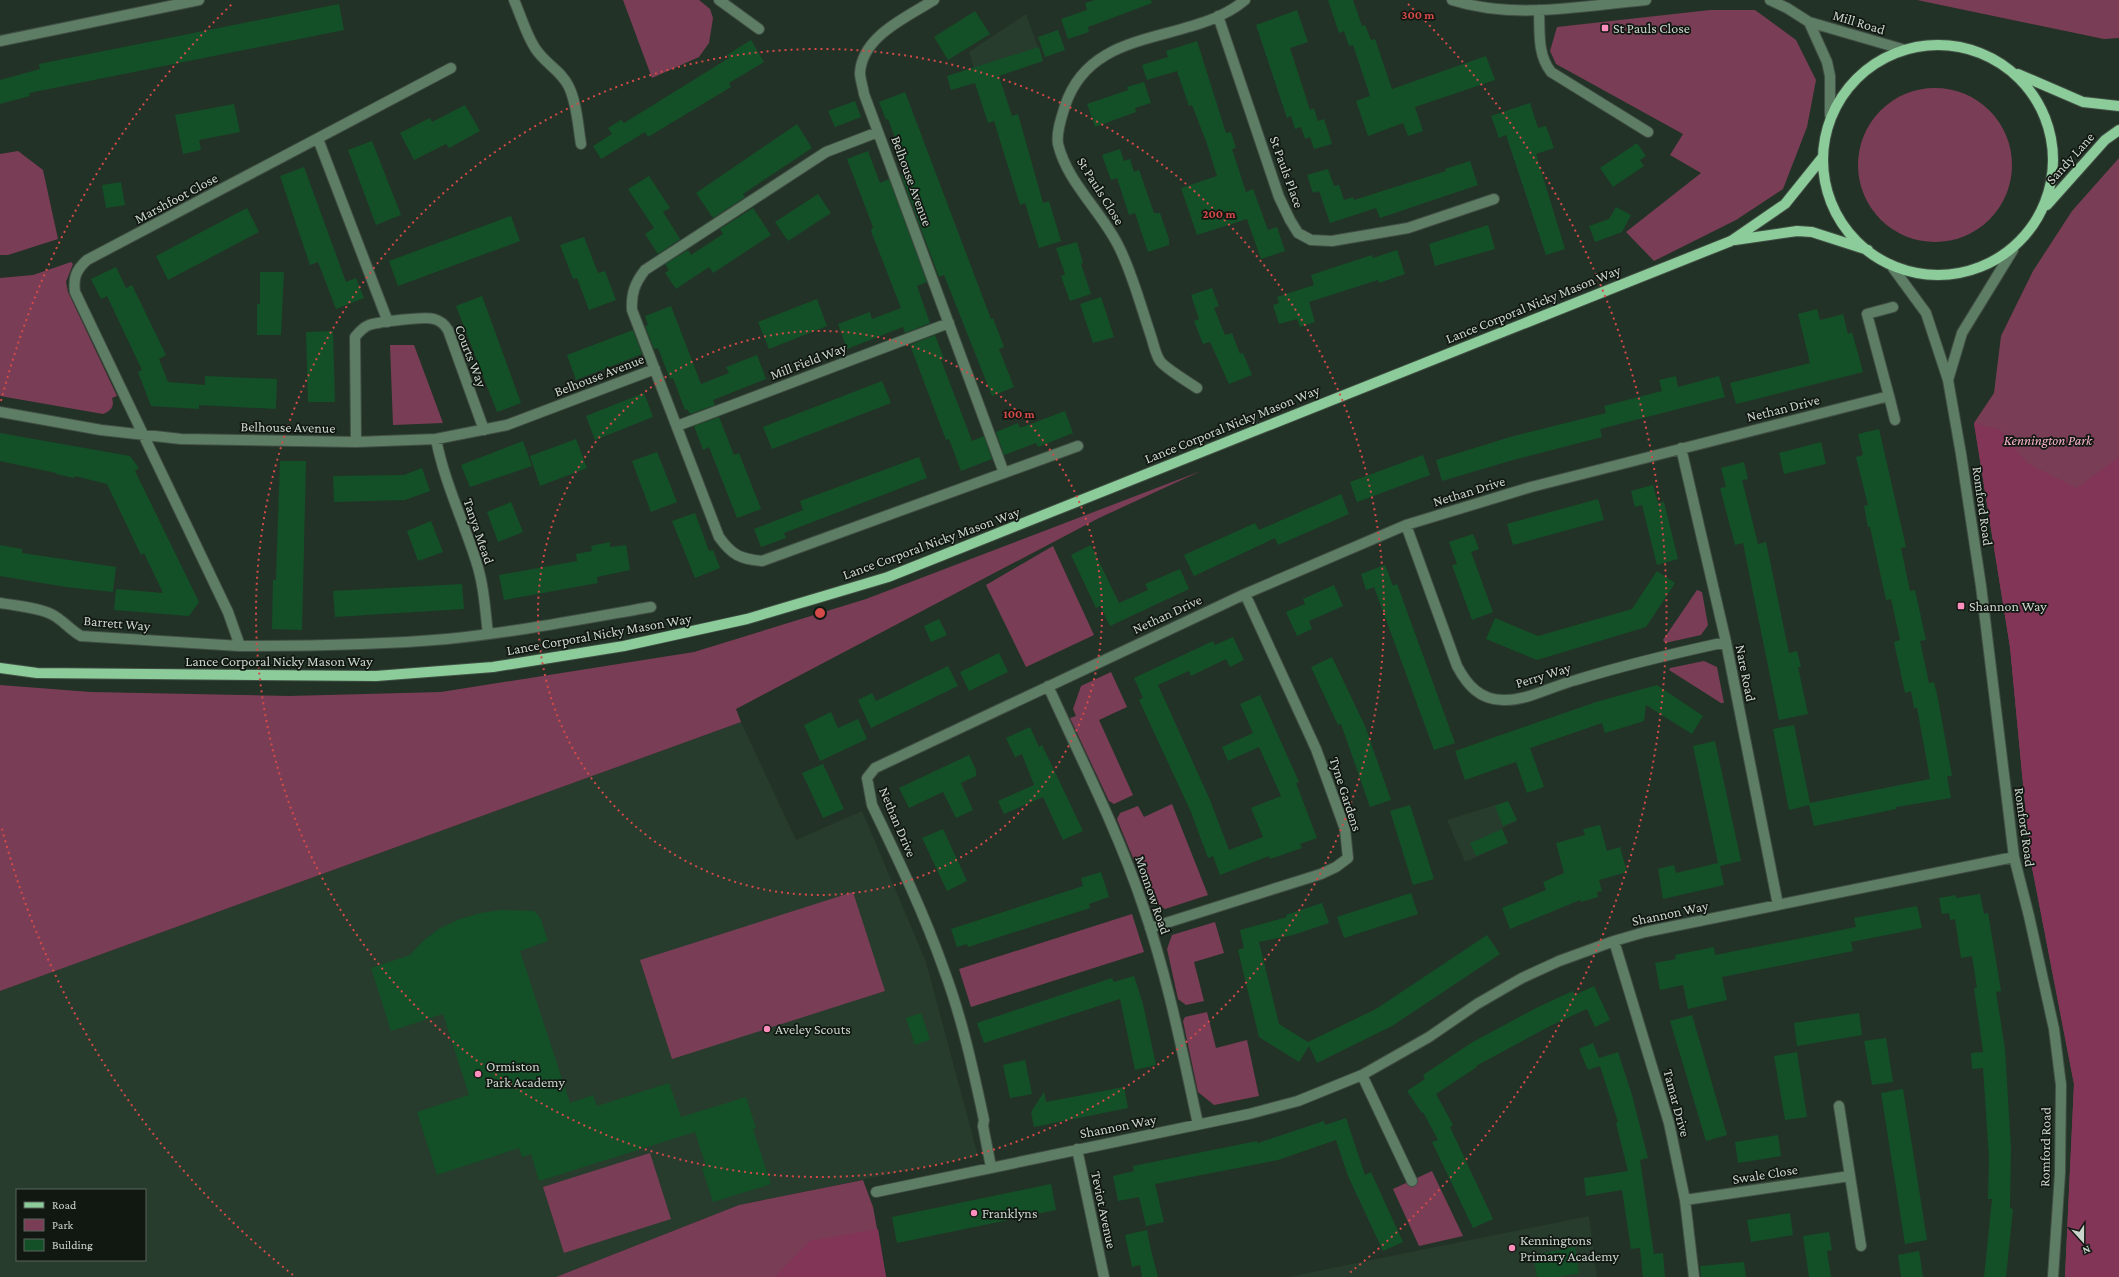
<svg xmlns="http://www.w3.org/2000/svg" width="2119" height="1277" viewBox="0 0 2119 1277" font-family="'Crimson Pro',serif">
<style>
.built{fill:#273c2c;fill-rule:evenodd}
.green{fill:#7a3d56}
.forest{fill:#833558}
.building{fill:#135028}
.lines{fill:none;stroke-linecap:round;stroke-linejoin:round}
.minor-casing{stroke:#414f44;stroke-width:12}
.major-casing{stroke:#414f44;stroke-width:12}
.minor{stroke:#5e7d65;stroke-width:10}
.major{stroke:#8ccc9a;stroke-width:10}
.ring{fill:none;stroke:#d44a49;stroke-width:2;stroke-dasharray:2 4}
.poi-dot{fill:#fe8ebc;stroke:#111812;stroke-width:1.5}
.labels{text-anchor:middle;stroke-width:3.5;stroke-linejoin:round;paint-order:stroke}
.street-label{font-size:14px;fill:#cbd4cc;stroke:#111812}
.poi-label{font-size:14px;fill:#cbd4cc;stroke:#111812;text-anchor:start}
.park-label{font-size:14px;font-style:italic;fill:#f9b4ce;stroke:#111812}
.centre{fill:#d44a49;stroke:#111812;stroke-width:2}
.ring-label{font-size:12px;text-anchor:middle;font-weight:bold;fill:#d44a49;stroke:#111812;stroke-width:3.5;stroke-linejoin:round;paint-order:stroke}
</style>
<rect width="100%" height="100%" fill="#233226"/>
<path class="built" d="M1026,14l17,47 -65,21 -9,-30z
M741,722l55,118 66,-29 64,151 52,194 -239,49 -183,72h-556v-286zM17,1190h128v70h-128z
M1508,801l9,20 -15,7 6,15 -43,19 -18,-42z
M1589,1216l8,61h-307l37,-8z"/>
<path class="green" d="M623,0h76l11,9 3,9 -4,25 -10,14 -47,21z
M1917,0h202v38l-15,1z
M1710,10h45l41,30 20,40 -9,47 -24,62 -47,31 -82,41 -28,-29 75,-59 -31,-18 13,-21 -127,-70 -6,-13 7,-24z
M1858 165a77 77 0 1 1 154 0a77 77 0 1 1-154 0Z
M18,151l25,19 15,69 -50,16h-8v-101z
M2119,158v1119h-54l9,-193 -44,-227 -20,-210 -36,-224 20,-30 7,-57 32,-65 39,-60z
M71,262l2,2 -7,18 2,10 49,104 -5,2c3,9 -2,13 -9,16l-103,-18v-118l33,-3z
M390,345h24l29,78 -50,2z
M1201,471l-102,47 -363,191 5,13 -741,269v-306l91,7 198,4 152,-4 253,-40 172,-53z
M1053,546l41,89 -68,32 -40,-82z
M1697,590l5,2 6,33 -7,10 -36,8 -2,-3z
M1704,661l13,6 7,36h-3l-52,-33 1,-2z
M1111,672l16,35 -28,13 34,75 -19,9 -5,-3 -39,-83 6,-2 -3,-7 8,-23z
M1172,804l36,91 -43,14 -15,-10 -33,-80 3,-6 18,-7 6,11z
M853,892l32,99 -213,68 -32,-99z
M1132,914l12,38 -173,55 -12,-38z
M1215,922l9,31 -30,9 10,39 -18,4 -8,-6 -11,-50 5,-14z
M1207,1012l9,36 31,-8 12,56 -45,9 -16,-13 -15,-71 2,-4z
M650,1153l21,66 -107,34 -21,-66z
M1432,1171l31,65 -44,10 -26,-57z
M863,1180l10,27 13,70h-330l183,-72z"/>
<path class="forest" d="M1974,423l26,7 27,33 50,25 42,-31v820h-54l9,-193 -44,-227 -20,-210z
M878,1229l8,48h-111l35,-36z"/>
<path class="building" d="M1095,0h56l1,3 -64,24 1,5 -21,7 -7,-20 26,-9 -2,-7z
M1328,0h25l9,26 3,-1 6,15 4,-1 17,50 94,-33 9,24 -80,27 8,24 -15,5 -5,-13 -35,13 -12,-35 14,-5 -17,-51 -4,1 -5,-15 -5,2z
M339,4l5,26 -315,63 1,3 -30,8v-24l40,-11 -1,-5z
M1297,10l11,32 -18,6 20,62 4,-2 4,13 6,-2 8,25 -18,5 -4,-12 -5,2 -4,-12 -6,2 -4,-13 -4,2 -31,-93z
M975,11l15,23 -42,26 -14,-23z
M1058,30l7,20 -20,7 -7,-20z
M751,40l13,22 -35,21 2,4 -83,50 -3,-5 -44,27 -8,-13 19,-12 -4,-6 13,-8 3,3 105,-65 -2,-3z
M1197,41l29,92 5,-1 5,16 -4,1 14,43 7,-3 15,41 9,-3 8,24 -24,8 -14,-40 -50,16 -16,-47 36,-12 -11,-35 -14,-36 -3,1 -12,-35 -30,9 -5,-15 26,-8 -2,-6z
M1039,47l4,14 -44,15 13,40 6,-2 25,89 6,-2 12,40 -22,7 -14,-45 -5,2 -26,-84 -6,2 -13,-40 -24,7 -4,-14z
M1144,82l7,21 -16,5 1,4 -41,15 -8,-23 41,-14 -1,-3z
M905,92l86,227 2,-1 11,29 -5,2 15,38 -22,9 -48,-121 -5,2 -38,-102 7,-3 -20,-53 -2,1 -7,-18z
M855,101l6,16 -26,10 -7,-16z
M1530,103l8,25 8,-2 8,22 -18,6 29,95 -19,6 -40,-120 -7,3 -8,-22z
M234,104l6,28 -41,8 2,10 -18,4 -8,-39z
M465,105l15,26 -31,17 -3,-4 -32,16 -14,-27 30,-15 2,4z
M797,124l15,24 -69,46 2,3 -32,21 -17,-25z
M372,141l29,74 -25,10 -28,-75z
M1637,143l9,13 -6,4 4,6 -31,21 -13,-19z
M1120,149l4,12 6,-2 4,13 5,-2 15,43h6l9,26v6l-21,7 -13,-39 -6,2 -12,-37 -6,2 -9,-25z
M868,151l12,32 9,-4 38,103 -10,4 13,37 -25,10 -2,-6 -56,22 -9,-25 32,-12 2,7 29,-11 -30,-77 2,-4 -26,-68z
M1470,161l8,24 -98,33 -4,-10 -46,15 -11,-32 -6,2 -6,-18 21,-6 6,17 5,-1 5,15 9,-3 1,3 92,-29 -1,-2z
M304,167l42,115 10,-4 8,20 -28,11 -18,-47 -8,3 -30,-89z
M649,176l21,32 -7,4 17,27 -22,15 -13,-20 9,-6 -26,-39z
M121,182l4,23 -19,3 -4,-23z
M818,194l13,19 -43,28 -13,-19z
M1616,207l15,8 -9,17 -27,10 -6,-16 20,-7z
M247,208l12,24 -91,48 -12,-24z
M753,208l18,27 -58,38 -4,-6 -33,22 -11,-16 4,-3 -4,-6 23,-14 3,5 32,-21 -3,-5z
M511,216l9,25 -122,45 -9,-25z
M1488,225l7,24 -60,17 -6,-22z
M584,237l14,36 7,-2 11,29 -27,10 -12,-32 -4,1 -13,-34z
M1077,242l6,21 -2,1 10,30 -21,7 -9,-25 4,-2 -9,-26z
M1397,250l8,24 -26,9 -1,-3 -69,22 6,20 -15,5 -3,-8 -18,5 -6,-19 6,-2 -2,-6 37,-12 -3,-10 61,-20 1,3z
M116,267l10,21 6,-3 34,70 -7,4 9,23 37,3v-9l72,3 -1,30 -77,-4v4l-48,-3 -13,-34 4,-2 -35,-74 -6,3 -10,-20z
M260,272h24l-3,63h-24v-31h3z
M1212,288l7,18 -5,2 11,27 7,-2 8,21 3,-1 9,22 -23,9 -19,-42 -7,2 -9,-23 5,-2 -8,-24z
M482,296l39,107 -24,9 -41,-106z
M1101,297l13,40 -21,6 -13,-39z
M817,299l10,27 -58,23 -11,-27z
M671,306l30,78 28,-11 -3,-6 31,-12 9,24 -53,21 2,5 -25,9 -3,-5 -2,1 -12,-32 -3,1 -12,-31 -4,1 -9,-23 3,-1 -3,-9z
M1817,309l3,11 23,-6 5,20 4,-2 11,40 -127,32 -6,-21 80,-20 -12,-49z
M633,330l9,24 -66,26 -9,-25z
M333,331l2,71h-27l-2,-70z
M935,335l9,24 -3,1 31,81 12,-5 8,23 -31,12 -12,-32 -3,1 -36,-95z
M1676,376l2,11 41,-11 6,21 -125,32 2,8 -89,23 -71,21 -6,-21 74,-23 96,-24 -2,-7 58,-15 -3,-11z
M882,381l9,22 -119,46 -9,-22z
M644,393l9,24 -58,23 -9,-24z
M1065,411l8,22 -35,14 -2,-4 -32,12 -8,-23 22,-9 2,5z
M719,417l15,38 5,-2 22,56 -24,9 -28,-71 -6,3 -9,-24z
M1879,429l27,118 -5,1 9,43 5,-1 11,50 -6,1 9,42 5,-1 4,17 14,77h-5l4,22 -55,9v2l-82,17 -5,-21 -20,5 -16,-81 21,-4 16,78 120,-24 -13,-71h-3l-3,-17 -6,2 -11,-51 6,-2 -9,-41 -5,1 -16,-73h-2l-4,-21 4,-1 -12,-48 7,-2 -5,-21z
M0,433l130,23 9,12 -4,3 64,131 -10,14 -75,-6 2,-21 47,4 -19,-40 -3,2 -34,-71 -32,-8 -1,2 -18,-4v-1l-56,-12z
M576,439l11,29 -47,18 -10,-30z
M523,441l9,25 -62,21 -9,-22z
M1821,442l5,22 -42,10 -5,-21z
M657,452l20,50 -26,10 -19,-51z
M1423,455l7,20 -73,27 -7,-20z
M919,457l8,21 -143,55 2,5 -25,9 -7,-18 49,-19 -3,-9z
M280,461h26l-4,169 -30,-1 1,-49h3l1,-34z
M1744,462l4,17 -6,1 16,64 8,-2 23,111 8,-2 4,16h-3l10,47 -29,6 -36,-177 -8,2 -15,-57 6,-1 -5,-19z
M422,468l8,23 -25,9 -71,2 -1,-26 71,-1z
M1653,485l5,18 6,-1 14,57 -21,6 -15,-60 -7,2 -4,-16z
M1341,494l8,20 -71,31 -3,-7 -81,38 -10,-21 71,-32 4,7z
M1598,499l6,21 -91,25 -6,-21z
M511,502l12,30 -25,10 -11,-30z
M695,513l14,38 4,-1 7,18 -25,10 -23,-57z
M431,521l12,31 -25,9 -11,-30z
M1473,534l6,15 -8,3 22,60 -21,8 -20,-55 5,-1 -8,-22z
M610,542v5l16,-2 4,25 -33,7 1,6 -94,17 -5,-25 78,-14 -1,-7 16,-3 -1,-5z
M0,545l22,4v4l94,14 -3,25 -47,-5 -66,-11z
M1091,545l28,58 29,-13 -3,-6 35,-15 9,20 -79,37 -10,-20 -4,2 -25,-53z
M1385,565l8,21 4,-2 58,159 -21,7 -60,-163 -8,3 -5,-16z
M1657,571l18,12 -29,44 -109,33 -51,-21 9,-21 43,18 94,-27z
M462,584l2,25 -129,8 -2,-26z
M1334,585l9,21 -34,15 3,8 -15,7 -11,-24 19,-8 -2,-5z
M939,619l8,16 -16,7 -7,-16z
M1233,637l11,23 -14,7 -4,-8 -35,17 -2,-5 -31,14 52,115 19,50 34,-13 -12,-29 30,-12 -22,-49 -31,14 -6,-14 31,-14 -13,-29 20,-9 39,87 -3,1 21,55 -17,6 2,4 -32,11 -1,-3 -49,19 -7,-19 -5,2 -17,-46 -52,-112 4,-2 -9,-20 79,-37 2,4z
M999,653l9,19 -39,19 -9,-19z
M1332,657l33,69 26,74 -21,7 -29,-83 -3,1 -27,-58z
M948,666l10,20 -87,42 -13,-28 14,-7 4,8z
M1657,685l46,31 -11,18 -46,-29 -2,16 -39,12 -3,-10 -72,25 14,39 -17,6 -11,-31 -51,18 -10,-29 141,-49z
M831,712l7,16 20,-9 9,20 -47,22 -16,-36z
M1030,727l9,20 3,-2 41,86 -20,9 -20,-43 -39,17 -6,-13 36,-16 -12,-31 -7,3 -9,-19z
M1715,741l26,120 -21,5 4,19 -61,14 -5,-30 16,-4 2,8 42,-10 -25,-117z
M969,755l7,15v6l-15,7 12,27 -17,8 -13,-26 -34,16 -10,-20z
M823,764l21,45 -21,9 -21,-45z
M1508,801l9,19 -14,6 -8,-20z
M1410,805l24,74 -21,6 -23,-74z
M1600,825l7,26 13,-4 7,25 -28,8 3,11 -5,1 1,5 -17,5 -1,-2 -70,29 -8,-21 44,-18 -3,-8 21,-9 -8,-30 29,-8 -2,-6z
M943,829l24,52 -20,10 -25,-53z
M1502,829l6,14 -32,13 -6,-13z
M1101,872l8,25 -20,7 1,4 -122,39 -1,-3 -10,3 -6,-18 132,-43 -2,-8z
M1411,893l7,21 -74,24 -7,-21z
M1980,894l4,20 4,-1 13,78 -5,1 9,57 6,99 -1,60 3,1 -7,68h-22l8,-78h-4l1,-41 -6,-90 -11,1 -1,-16 12,-1 -9,-64h3l-5,-32 -11,2 -6,-39 -5,1 -1,-7 -7,1 -3,-16 17,-3v3z
M1322,903l7,20 -36,12 -34,7 20,82 29,18 68,-33 111,-74 13,19 -108,72 -75,37 -8,-17 -10,16 -40,-25 -21,-87 6,-2 -4,-18 47,-13 -1,-2z
M1917,906l5,22 -71,14 2,9 -131,26 5,23 -39,9 -5,-24 -23,5 -5,-27 21,-4 -1,-4 39,-8 1,8 102,-20 39,-8 -2,-9z
M501,910l33,1 6,6 8,24 -28,10 50,152 23,-8 4,11 72,-23 12,34 65,-20 10,31 -3,1 18,55 -58,18 -11,-34 4,-2 -11,-34 -156,49 -8,-27 -9,3 -3,-9 -82,27 -20,-63 52,-17 -26,-81 -52,17 -20,-63 39,-13 13,-14 17,-13 20,-9 21,-6z
M1134,976l9,28 13,61 -21,5 -15,-71 -136,44 -7,-20 135,-45 2,4z
M1594,986l16,34 -15,7 -8,-18 -35,16 -76,41 1,1 -41,27 17,31 -3,2 43,92 -20,9 -41,-86 6,-2 -15,-28 -1,1 -15,-22 18,-12 -2,-4 48,-32 65,-35 37,-17 2,4z
M921,1013l9,27 -15,5 -9,-27z
M1859,1013l3,22 -65,11 -3,-23z
M1692,1015l35,120 -21,6 -36,-120z
M1886,1038l7,44 -21,3 -8,-44z
M1593,1043l6,15 19,-6 14,43 16,63 -8,2 14,94 9,-1 2,24h-22l-3,-29 -9,1 -9,-59 -36,6 -2,-18 44,-7 -12,-48 2,-1 -18,-56 -12,4 -9,-21z
M1797,1052l10,65 -22,3 -11,-64z
M1025,1060l7,34 -22,4 -7,-33z
M1124,1087l4,21 -94,19 -3,-15 13,-20 2,10z
M1903,1089l24,151 -22,4 -24,-151z
M1346,1118l19,57 6,-3 32,70 -20,9 -35,-75 -12,-36 -58,20 -123,24 9,38 -18,4 -7,-29 -21,4 -5,-25 21,-5 -1,-5 124,-25 1,2 66,-22 1,4z
M1778,1135l3,21 -43,7 -3,-21z
M1051,1184l5,26 -159,33 -5,-26z
M1790,1213l3,22 -42,7 -4,-22z
M1147,1230l3,16 8,31h-16l-2,-12 -8,2 -7,-32z
M1829,1232l3,18 -5,1 4,26h-22l-6,-41z
M1575,1247l4,26 -22,4h-20l-4,-22z
M1919,1251l4,26h-22l-3,-22z
M1744,1262l2,15h-45l-1,-11z"/>
<g class="lines">
<defs>
<path id="minor" d="M514,0c7,16 12,34 21,48 10,16 26,22 34,39 8,17 9,39 12,57
M719,0l40,29
M934,0c-27,17 -72,36 -74,73 0,6 3,14 4,21l140,379
M1452,0c62,20 130,6 194,0
M1770,0l17,8 22,14 93,27
M1539,10c1,22 -2,44 12,62l97,60
M1218,16l61,181 11,23 8,13 13,7 21,1 76,-13 86,-29
M1809,22l18,40 3,14v39
M0,41l199,-41
M451,68l-364,192c-11,10 -14,18 -12,32l153,320 12,34c69,0 138,-1 207,-7 69,-7 136,-20 204,-32
M878,132l-52,20 -181,118c-10,13 -14,23 -13,40l87,227c13,18 21,22 43,24l316,-115
M318,139l70,183
M1893,268l33,45 22,67 13,74 20,132 33,271 15,59 25,113 7,56 -1,88 -7,104
M1948,380l14,-47 51,-83
M1197,388c-9,-6 -32,-20 -37,-27 -5,-7 -7,-20 -10,-28 -10,-29 -18,-61 -32,-88 -17,-34 -51,-63 -60,-101 -2,-12 4,-28 7,-38 27,-83 126,-60 180,-106
M1889,396l-22,-82 26,-7
M0,412l101,18 80,9 175,3 80,-3 71,-14 148,-56
M677,426l272,-103
M436,439c8,42 27,81 40,122 8,24 9,48 12,73
M356,442l-1,-105c4,-5 7,-9 14,-12 9,-3 56,-9 65,-6 7,2 10,5 14,11l36,100
M1681,448l45,194 52,263
M1406,525l51,141c10,19 23,34 46,34 24,1 49,-14 73,-20 49,-15 99,-27 150,-38
M0,603c17,3 36,4 51,11 11,5 19,16 30,22l159,10
M1048,686c33,73 70,145 95,220 25,72 39,145 55,218
M1150,928l171,-54 15,-7 12,-9 -3,-29 -29,-80 -71,-155
M1614,941l55,182 16,77 9,77
M1362,1075l50,106
M1077,1149l27,128
M991,1167l-8,-41 1,-6c-11,-51 -22,-102 -40,-150 -20,-57 -46,-111 -72,-165l-5,-27 8,-10 370,-174 161,-69 125,-38 358,-91 6,24
M1850,1176l11,70
M876,1192l373,-78 49,-13 64,-26 67,-38 48,-33 45,-26 37,-17 55,-20 31,-9 369,-75
M1685,1200l165,-24 -11,-70"/>
<path id="major" d="M1823 160a115 115 0 1 1 230 0a115 115 0 1 1-230 0Z
M2018,74l65,28 36,4
M2047,205l58,-65 14,-10
M1735,240l62,-9 15,1 56,18
M0,668l37,5 339,3 117,-9 131,-21 123,-27 141,-42 843,-336 54,-37 37,-46"/>
</defs>
<use href="#minor" class="minor-casing"/>
<use href="#major" class="major-casing"/>
<use href="#minor" class="minor"/>
<use href="#major" class="major"/>
</g>
<g class="ring">
<circle cx="820" cy="613" r="282"/>
<circle cx="820" cy="613" r="564"/>
<path d="M293 1275A846 846 0 0 1 1 825M1 401A846 846 0 0 1 232 4M1408 4A846 846 0 0 1 1347 1275"/>
</g>
<g class="poi-dot">
<rect x="1601" y="24" width="8" height="8" rx="2"/>
<rect x="1957" y="602" width="8" height="8" rx="2"/>
<circle cx="767" cy="1029" r="4"/>
<circle cx="478" cy="1074" r="4"/>
<circle cx="974" cy="1213" r="4"/>
<circle cx="1512" cy="1248" r="4"/>
</g>
<g class="labels">
<g class="street-label">
<text transform="translate(1859 22) rotate(17)" y="5">Mill Road</text>
<text transform="translate(2070 158) rotate(-48)" y="5">Sandy Lane</text>
<text transform="translate(1287 172) rotate(70)" y="5">St Pauls Place</text>
<text transform="translate(912 181) rotate(70)" y="5">Belhouse Avenue</text>
<text transform="translate(1101 191) rotate(58)" y="5">St Pauls Close</text>
<text transform="translate(176 198) rotate(-28)" y="5">Marshfoot Close</text>
<text transform="translate(1533 304) rotate(-22)" y="5">Lance Corporal Nicky Mason Way</text>
<text transform="translate(471 356) rotate(69)" y="5">Courts Way</text>
<text transform="translate(808 361) rotate(-21)" y="5">Mill Field Way</text>
<text transform="translate(599 375) rotate(-21)" y="5">Belhouse Avenue</text>
<text transform="translate(1783 408) rotate(-14)" y="5">Nethan Drive</text>
<text transform="translate(1232 424) rotate(-22)" y="5">Lance Corporal Nicky Mason Way</text>
<text transform="translate(288 427) rotate(1)" y="5">Belhouse Avenue</text>
<text transform="translate(1469 491) rotate(-17)" y="5">Nethan Drive</text>
<text transform="translate(1983 506) rotate(82)" y="5">Romford Road</text>
<text transform="translate(479 531) rotate(71)" y="5">Tanya Mead</text>
<text transform="translate(931 543) rotate(-20)" y="5">Lance Corporal Nicky Mason Way</text>
<text transform="translate(1167 614) rotate(-25)" y="5">Nethan Drive</text>
<text transform="translate(117 623) rotate(5)" y="5">Barrett Way</text>
<text transform="translate(599 634) rotate(-10)" y="5">Lance Corporal Nicky Mason Way</text>
<text x="279" y="666">Lance Corporal Nicky Mason Way</text>
<text transform="translate(1746 673) rotate(79)" y="5">Nare Road</text>
<text transform="translate(1543 675) rotate(-17)" y="5">Perry Way</text>
<text transform="translate(1346 794) rotate(72)" y="5">Tyne Gardens</text>
<text transform="translate(898 822) rotate(67)" y="5">Nethan Drive</text>
<text transform="translate(2025 827) rotate(82)" y="5">Romford Road</text>
<text transform="translate(1153 895) rotate(71)" y="5">Monnow Road</text>
<text transform="translate(1670 913) rotate(-12)" y="5">Shannon Way</text>
<text transform="translate(1677 1103) rotate(75)" y="5">Tamar Drive</text>
<text transform="translate(1118 1126) rotate(-11)" y="5">Shannon Way</text>
<text transform="translate(2045 1147) rotate(-89)" y="5">Romford Road</text>
<text transform="translate(1765 1174) rotate(-9)" y="5">Swale Close</text>
<text transform="translate(1104 1210) rotate(78)" y="5">Teviot Avenue</text>
</g>
<g class="poi-label">
<text x="1613" y="33">St Pauls Close</text>
<text x="1969" y="611">Shannon Way</text>
<text x="775" y="1034">Aveley Scouts</text>
<text x="486" y="1071">Ormiston<tspan x="486" dy="16">Park Academy</tspan></text>
<text x="982" y="1218">Franklyns</text>
<text x="1520" y="1245">Kenningtons<tspan x="1520" dy="16">Primary Academy</tspan></text>
</g>
<g class="park-label">
<text x="2048" y="445">Kennington Park</text>
</g>
</g>
<circle cx="820" cy="613" r="6" class="centre"/>
<g class="ring-label">
<text x="1418" y="19">300 m</text>
<text x="1219" y="218">200 m</text>
<text x="1019" y="418">100 m</text>
</g>
<rect x="16" y="1189" width="130" height="72" fill="#111812" stroke="#5b635c"/>
<rect x="24" y="1202" width="20" height="6" fill="#8ccc9a" stroke="#5b635c"/>
<text x="52" y="1209" font-size="12" fill="#cbd4cc">Road</text>
<rect x="24" y="1219" width="20" height="12" fill="#7a3d56" stroke="#5b635c"/>
<text x="52" y="1229" font-size="12" fill="#cbd4cc">Park</text>
<rect x="24" y="1239" width="20" height="12" fill="#135028" stroke="#5b635c"/>
<text x="52" y="1249" font-size="12" fill="#cbd4cc">Building</text>
<g transform="translate(2083 1241) rotate(159)" stroke="#111812" stroke-width="3" paint-order="stroke">
<path d="M0-3L7 15L0 10L-7 15Z" fill="#cbd4cc"/>
<text y="-6" font-size="11" font-weight="bold" text-anchor="middle" fill="#cbd4cc">N</text>
</g>
</svg>
